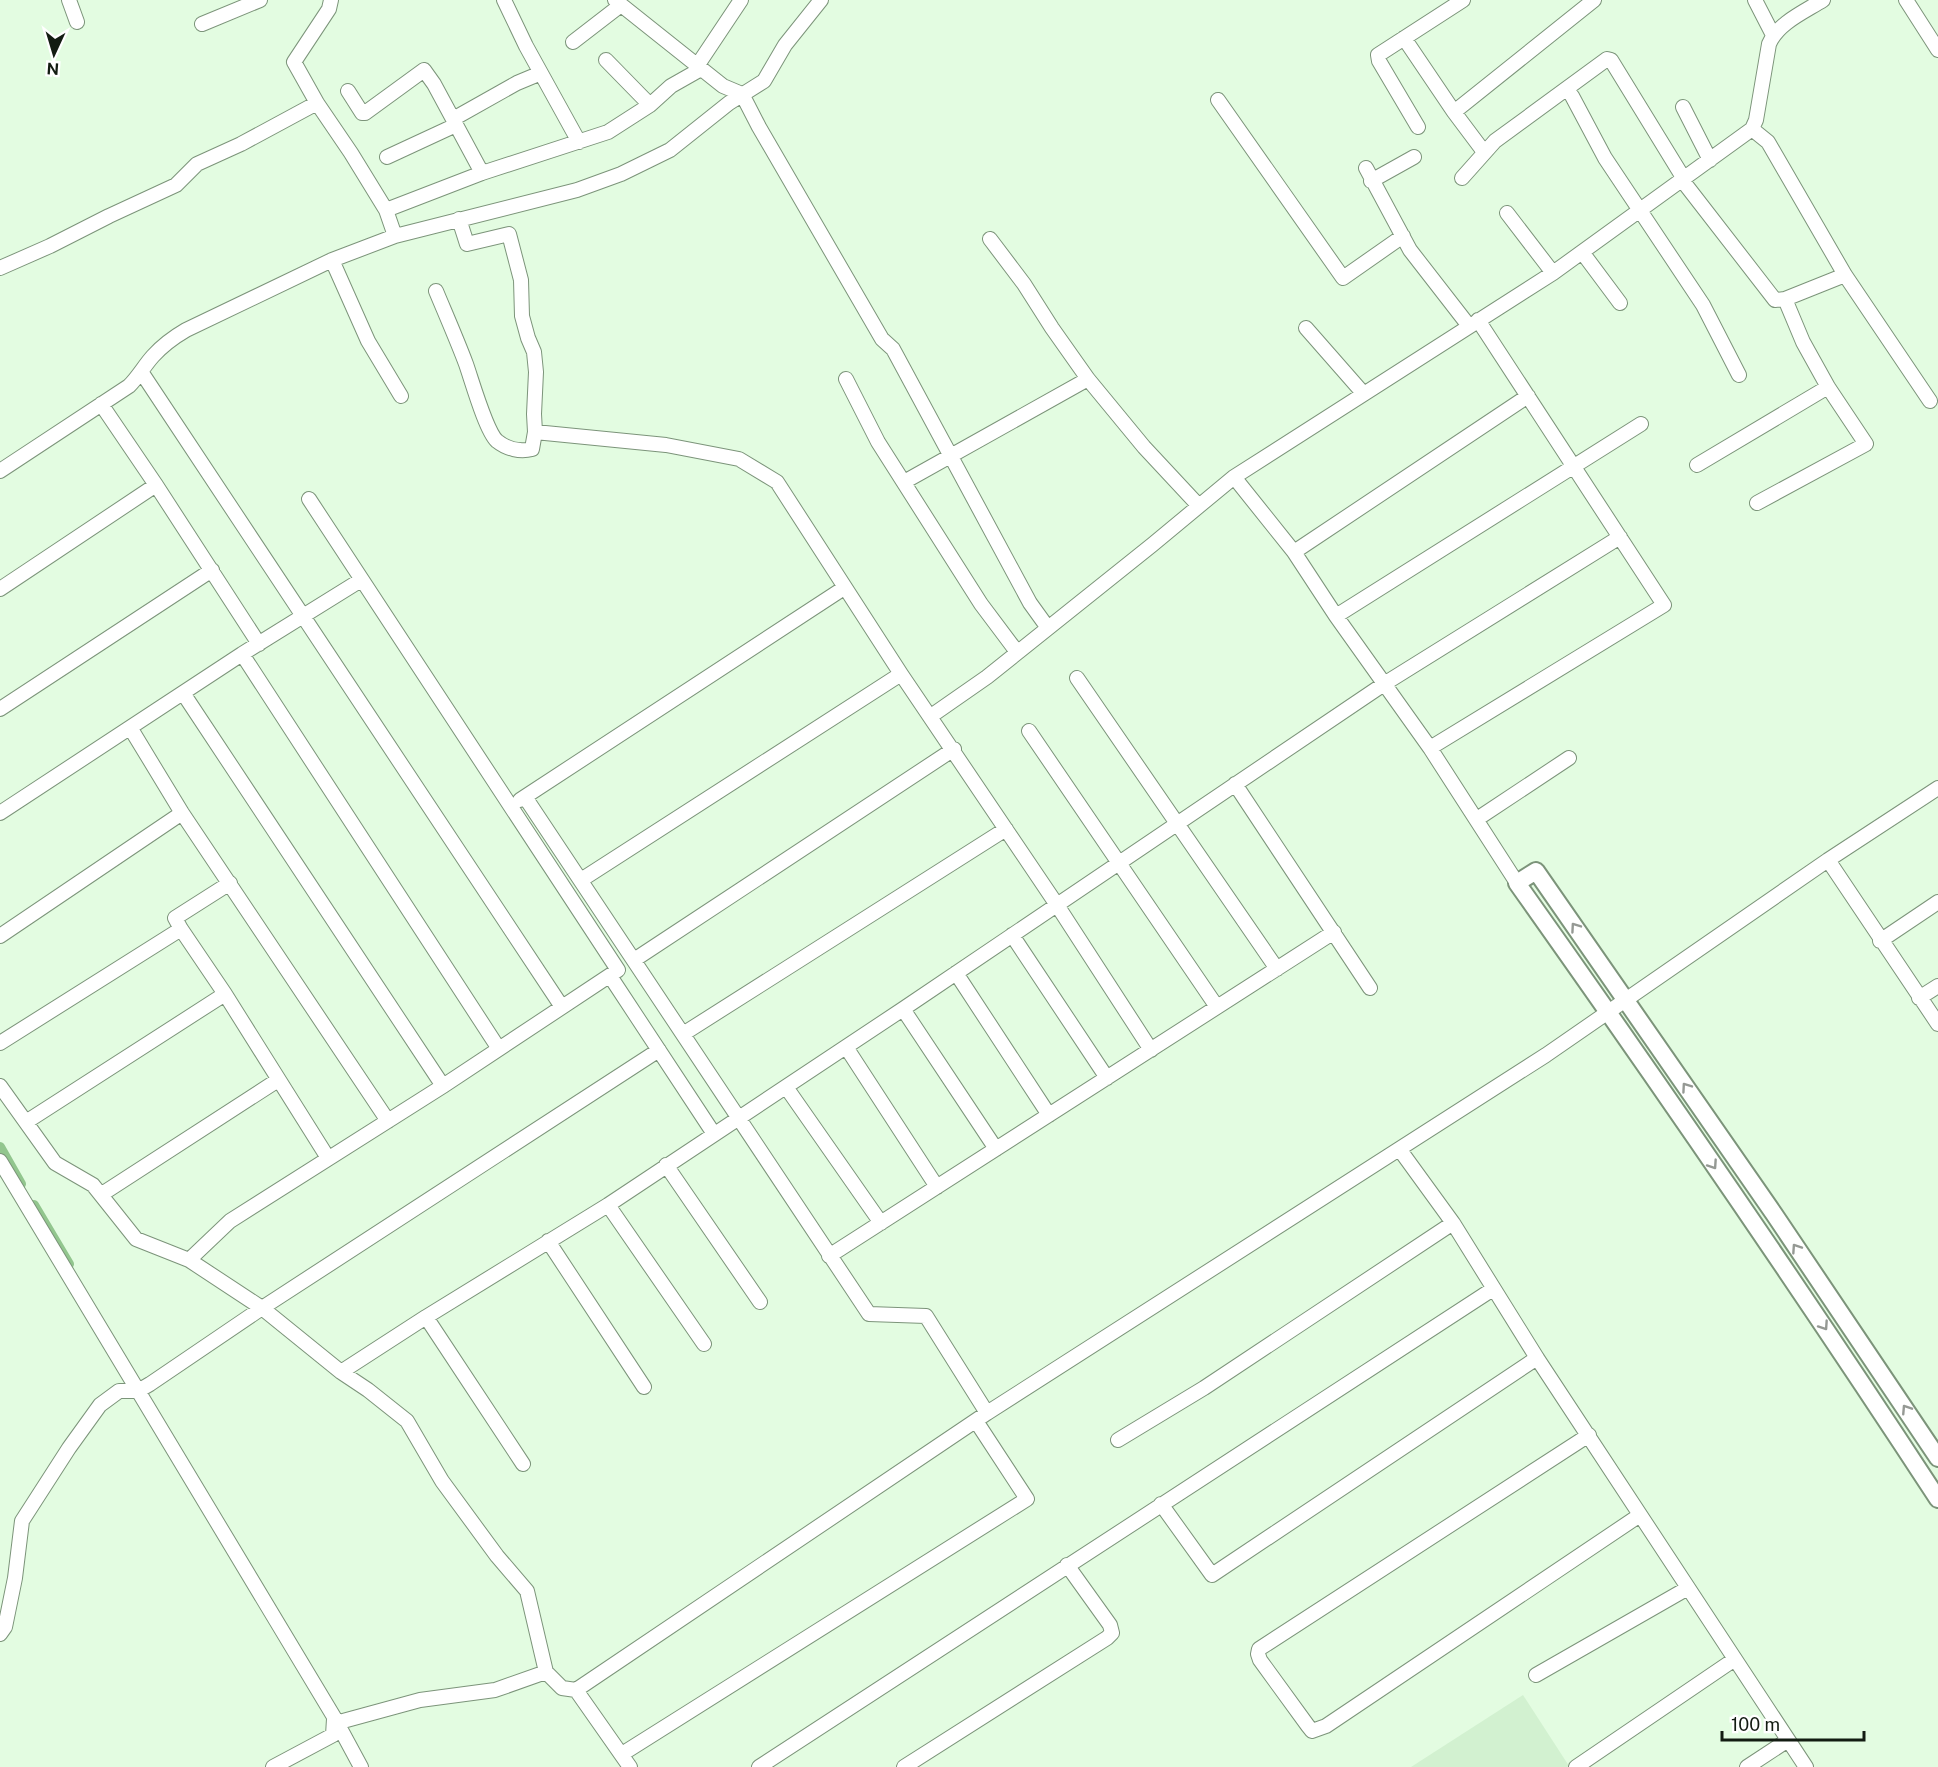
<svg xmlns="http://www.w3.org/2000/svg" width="1938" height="1767" viewBox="0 0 1938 1767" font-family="'Public Sans',sans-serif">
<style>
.built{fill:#d2f1d0}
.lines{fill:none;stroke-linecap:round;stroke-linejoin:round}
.canal{stroke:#92c68e;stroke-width:10}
.minor-casing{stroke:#7c947a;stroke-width:16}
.major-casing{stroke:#7c947a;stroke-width:20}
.minor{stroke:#fff;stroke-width:14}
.major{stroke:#fff;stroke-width:16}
.oneway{stroke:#959994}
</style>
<rect width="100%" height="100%" fill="#e3fce1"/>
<path class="built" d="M1523,1695l46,71 -2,1h-156z"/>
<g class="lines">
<path class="canal" d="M0,1147l21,37
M34,1205l35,59"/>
<defs>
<path id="minor" d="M69,0l8,22
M331,0l-2,9 -35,53 23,41 34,50 35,57 9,26
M504,0l22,46 53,96
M615,0l108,86 19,8 17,33 123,212 11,10 137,254 18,25
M1755,0l18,35
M1906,0l32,50
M202,24l58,-24
M1404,38l50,74 30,40
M573,42l48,-37
M606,60l44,45
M697,66l44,-66
M348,91l14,22h3l59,-43 10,14 48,89
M1572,96l33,62 98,147 36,70
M1218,100l125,178 60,-42
M1683,107l27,53
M1454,112l140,-112
M453,119l64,-36 24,-10
M1418,127l-39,-66 -1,-6 85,-55
M1752,129l16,13 77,133 85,126
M387,157l69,-32
M1366,168l44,82 59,76
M1462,178l33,-37 112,-82 4,1 73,119
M1682,180l93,120 10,-1 18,43 25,45 38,57 -109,59
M1371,181l43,-24
M386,210l96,-37 126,-41 42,-27 21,-19 30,-17
M1507,213l46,60
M990,239l34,45 28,44 36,51 56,68 55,59
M1582,252l38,51
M332,260l36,81 33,55
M0,268l50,-22 59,-30 67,-31 21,-21 44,-20 76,-41
M436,291c10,24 21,49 30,73 6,17 20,67 31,77 10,8 23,11 35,8l3,-17 -1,-18 2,-42 -2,-20 -6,-14 -6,-22 -1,-36 -12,-46 -42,10 -8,-25
M1785,299l60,-24
M1306,328l57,65
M142,373l420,634
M846,379l32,63 103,162 36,48
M101,404l55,81 103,159
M535,432l131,13 73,14 38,23 124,192 156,231 94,145
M1697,465l131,-78
M0,471l129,-85c10,-10 15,-20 24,-30 10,-11 21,-19 33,-26l146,-70 63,-24 182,-46 44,-16 49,-24 59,-47 35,-22 21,-36 36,-45
M1234,477l60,75 42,64 94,132 87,135
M904,482l184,-103
M1294,552l234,-156
M0,589l156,-104
M1336,616l305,-192
M242,654l257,395
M1077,678l200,291
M183,693l260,393
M0,709l212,-139
M931,716l56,-39 165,-132 82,-68 319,-204 199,-144 4,-9 13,-76c9,-21 35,-32 54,-44
M131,729l51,84 206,308
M1029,731l188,276
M1430,748l234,-143 -186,-285
M1235,784l135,204
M525,797l344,517 57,2 61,97
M520,800l324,-212
M0,813l242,-159 119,-74
M1477,819l92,-61
M1828,860l110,164
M581,880l320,-206
M230,883l-55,35 6,11 44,65 103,164
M1012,935l95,143
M0,936l182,-123
M1880,941l58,-39
M634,960l320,-211
M956,973l93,142
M610,976l104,158
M1919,998l19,-12
M903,1009l93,140
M683,1034l323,-205
M0,1043l181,-114
M846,1047l91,140
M0,1086l55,77 38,22 43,54 53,21 73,48 79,64 27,18 39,31 35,60 55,75 30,35 19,81 16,16 14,2 54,77
M786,1087l95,136
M26,1122l199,-128
M1400,1150l53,73 84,135 269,409
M0,1161l334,556 27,50
M666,1165l94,137
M102,1194l176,-114
M608,1205l96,139
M548,1241l96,146
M829,1256l505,-324
M189,1260l41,-39 213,-135 175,-116 -309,-471
M426,1317l97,147
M341,1372l85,-55 182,-112 295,-196 481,-325 236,-147
M1589,1435l-330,214 -1,5 2,6 48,66 4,5 14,-5 314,-211
M1118,1440l86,-52 249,-165
M1161,1504l51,71 325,-217
M0,1634l5,-7 10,-49 7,-57 47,-73 31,-43 19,-14h19l12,-7 112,-76 397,-258
M1536,1675l152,-87
M576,1690l411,-277 559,-358 282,-195 110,-72
M343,1721l77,-21 75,-10 51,-18
M622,1754l405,-255 -51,-78
M273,1767l60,-32 1,-16
M759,1767l734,-478
M904,1767l203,-129 5,-5 -2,-8 -43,-60
M1576,1767l159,-108
M1747,1767l41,-27"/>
<path id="major" d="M1938,1458l-164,-244 -238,-343 -19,12c144,203 285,408 421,616"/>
</defs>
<use href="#minor" class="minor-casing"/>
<use href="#major" class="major-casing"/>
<use href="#minor" class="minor"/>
<use href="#major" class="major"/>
</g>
<defs><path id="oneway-chevron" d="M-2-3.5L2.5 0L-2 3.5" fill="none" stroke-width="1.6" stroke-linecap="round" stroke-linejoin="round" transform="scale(1.5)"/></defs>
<g class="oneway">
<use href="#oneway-chevron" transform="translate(1575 927) rotate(-125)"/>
<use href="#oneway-chevron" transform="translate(1686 1087) rotate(-125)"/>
<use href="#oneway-chevron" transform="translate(1713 1165) rotate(56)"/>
<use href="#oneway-chevron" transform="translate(1796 1248) rotate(-124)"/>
<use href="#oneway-chevron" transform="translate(1824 1326) rotate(56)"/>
<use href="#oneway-chevron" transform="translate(1906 1409) rotate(-123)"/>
</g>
<g transform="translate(54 54) rotate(184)" stroke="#ffffff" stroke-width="4.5" paint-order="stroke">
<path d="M0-4.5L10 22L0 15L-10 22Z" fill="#131c12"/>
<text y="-9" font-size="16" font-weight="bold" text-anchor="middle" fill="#131c12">N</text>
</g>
<path d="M1722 1731v9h142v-9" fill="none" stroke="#131c12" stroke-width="3"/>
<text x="1731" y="1731" font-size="18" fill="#131c12" stroke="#ffffff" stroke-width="4.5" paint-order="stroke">100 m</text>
</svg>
